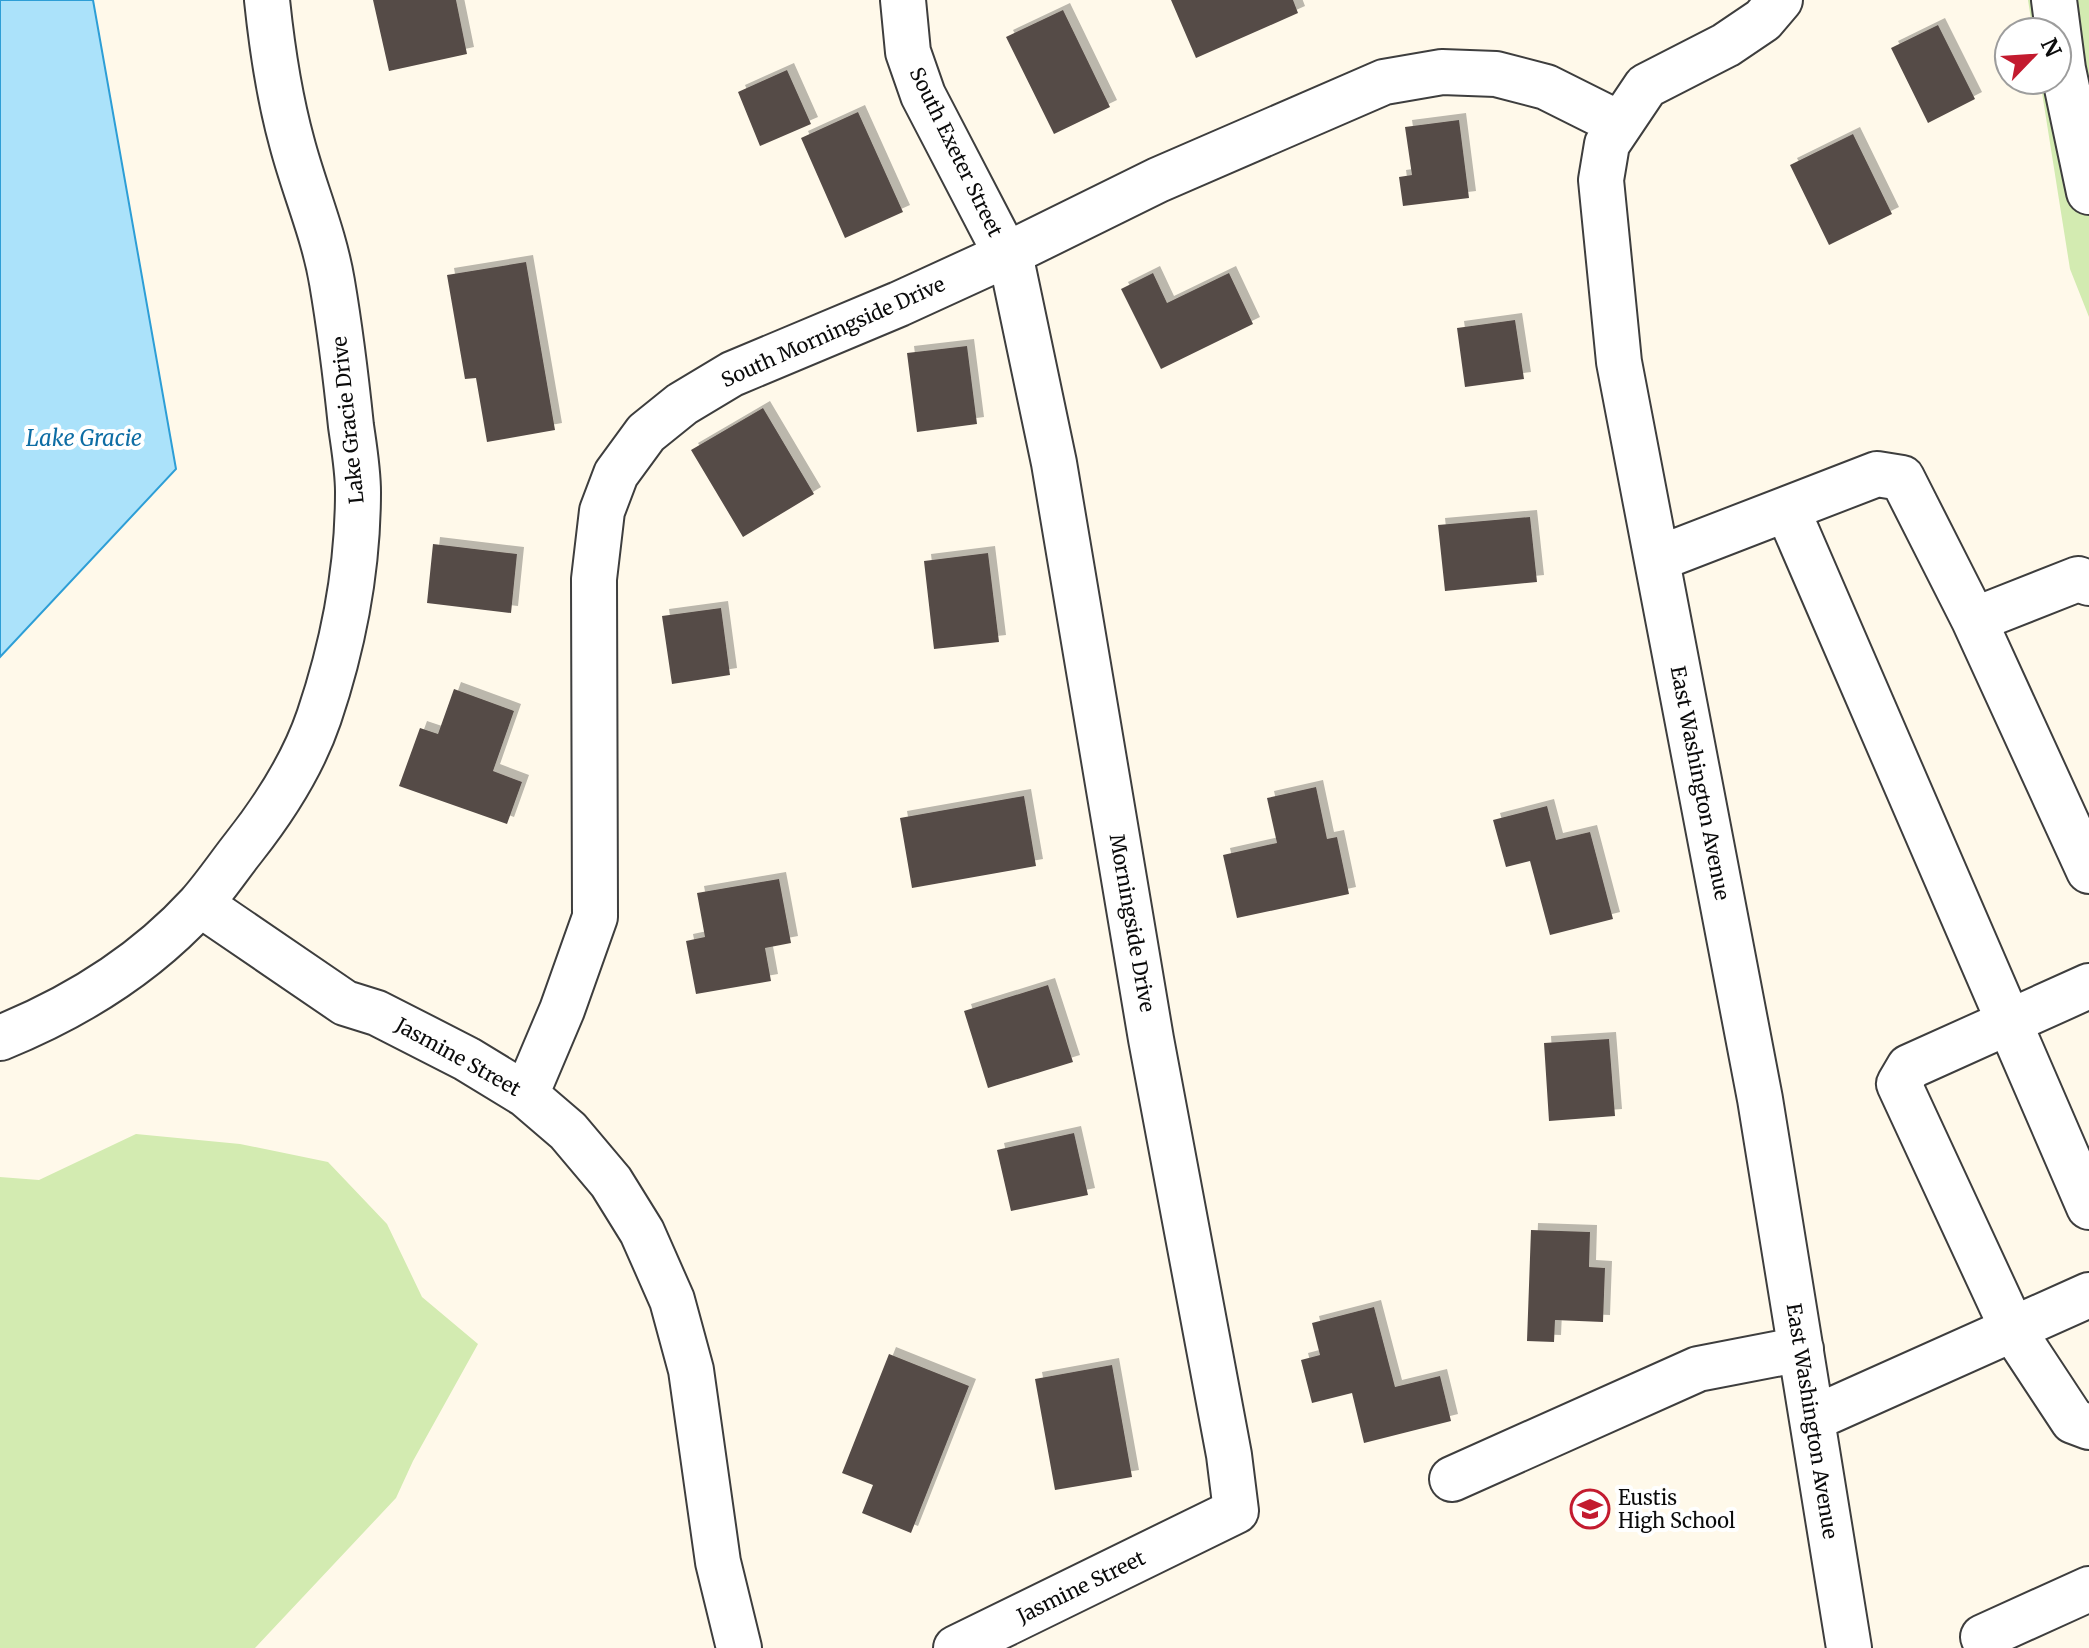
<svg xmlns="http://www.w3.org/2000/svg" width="2089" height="1648" viewBox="0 0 2089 1648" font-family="Merriweather,serif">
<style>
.green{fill:#d3ebb1}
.water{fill:#abe2fa;stroke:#2d9ed6;stroke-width:2}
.building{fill:#554b47;filter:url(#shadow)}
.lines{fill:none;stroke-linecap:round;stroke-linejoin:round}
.minor-casing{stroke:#3e3e3e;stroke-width:48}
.minor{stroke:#fff;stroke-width:44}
.labels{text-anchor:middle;stroke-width:8;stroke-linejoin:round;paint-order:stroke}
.street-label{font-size:20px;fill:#0b0b0b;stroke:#fff}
.poi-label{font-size:20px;fill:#0b0b0b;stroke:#fff;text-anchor:start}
.water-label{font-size:22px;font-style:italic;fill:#0e6da4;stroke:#fff}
</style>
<defs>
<filter id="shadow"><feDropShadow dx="7" dy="-7" stdDeviation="0" flood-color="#0004"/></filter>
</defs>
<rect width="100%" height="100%" fill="#fff9ea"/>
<path class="green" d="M2028,0h61v317l-19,-48 -30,-189h17v-48h-24z
M136,1134l104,10 88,18 59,62 35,73 56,47 -65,117 -17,37 -141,150h-255v-471l39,3z"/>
<path class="water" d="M0,0h93l83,469 -176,188z"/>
<path class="building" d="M373,0h83l11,54 -78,17z
M1171,0h122l5,13 -102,45z
M1063,10l47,97 -56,27 -48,-97z
M1938,25l37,74 -47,24 -37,-75z
M787,70l24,54 -51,22 -22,-54z
M858,112l45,100 -58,26 -44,-100z
M1459,120l10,78 -66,8 -4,-29 13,-2 -7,-48z
M1853,134l39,80 -63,31 -39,-80z
M526,262l29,168 -68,12 -11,-64 -11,1 -18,-104z
M1153,273l14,30 62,-30 24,51 -92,45 -40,-80z
M1515,320l9,59 -59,8 -8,-59z
M967,346l10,78 -60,8 -10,-79z
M763,408l51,86 -71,43 -52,-87z
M1530,517l7,65 -92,9 -7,-66z
M433,544l84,10 -6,59 -84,-10z
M988,553l11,89 -65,7 -10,-88z
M721,608l9,67 -58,9 -10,-68z
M454,689l60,22 -21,60 29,11 -15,42 -108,-38 21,-58 18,6z
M1316,787l11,52 10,-2 12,57 -112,24 -14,-63 54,-12 -10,-45z
M1024,796l12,70 -124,22 -12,-70z
M1547,806l9,34 34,-8 23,87 -63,16 -20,-74 -24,6 -13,-47z
M779,879l12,64 -26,5 6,33 -75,13 -10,-53 19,-4 -8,-44z
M1048,985l25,77 -85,26 -24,-77z
M1609,1039l6,77 -66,5 -5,-78z
M1074,1133l14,62 -77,16 -14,-61z
M1531,1230l59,2 -1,35 16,1 -2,54 -48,-2 -1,22 -27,-1z
M1374,1307l21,80 45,-11 11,45 -87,22 -12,-50 -40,10 -11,-43 19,-5 -8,-32z
M889,1354l80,32 -58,147 -49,-20 11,-28 -31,-12z
M1112,1365l20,112 -77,13 -20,-111z"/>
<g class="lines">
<defs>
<path id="minor" d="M903,0l5,52 15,43 90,173 41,195 97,576 78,416 7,56 -280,137
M1780,0l-17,20 -37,25 -80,41 -39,58 -6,36 18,182 141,737 89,549
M2054,0l9,69 26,123
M1787,509l302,698
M1657,559l220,-85 25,4 72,142 104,-41 11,4
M1974,620l115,251
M200,904l145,99 32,10 90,46 59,36 42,36 43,51 31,50 30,68 19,70 27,192 21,86
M2089,986l-180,81 -10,17 114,246 60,91 16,6
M0,1038c74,-30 145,-74 199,-133 16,-18 30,-39 45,-58 30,-38 59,-83 75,-130 24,-71 39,-150 39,-225 0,-22 -4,-45 -7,-66 -5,-48 -11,-97 -19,-144 -8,-48 -28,-93 -40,-139 -13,-47 -20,-95 -25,-143
M526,1095l36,-85 33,-93 -1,-338 8,-68 14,-37 30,-41 36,-29 50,-30 167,-70 107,-49 152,-75 226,-98 58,-10 54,2 50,13 74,37
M1812,1419l277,-124
M1452,1479l246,-110 103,-20
M1988,1648l-5,-11 106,-48"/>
</defs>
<use href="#minor" class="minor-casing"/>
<use href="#minor" class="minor"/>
</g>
<defs>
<symbol id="school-ring" viewBox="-11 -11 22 22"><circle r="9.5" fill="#fff" stroke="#c31b2f" stroke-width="1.5"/><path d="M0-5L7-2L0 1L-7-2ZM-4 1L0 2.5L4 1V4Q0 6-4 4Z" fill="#c31b2f"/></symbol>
</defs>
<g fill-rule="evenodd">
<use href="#school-ring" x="1568" y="1487" width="44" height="44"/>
</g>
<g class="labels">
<g class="street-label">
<text transform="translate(956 152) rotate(64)" y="7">South Exeter Street</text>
<text transform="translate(833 332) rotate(-24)" y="7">South Morningside Drive</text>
<text transform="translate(348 420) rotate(-96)" y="7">Lake Gracie Drive</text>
<text transform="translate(1700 783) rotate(79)" y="7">East Washington Avenue</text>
<text transform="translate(1132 923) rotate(80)" y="7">Morningside Drive</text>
<text transform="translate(458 1057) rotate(29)" y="7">Jasmine Street</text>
<text transform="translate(1812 1421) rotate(81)" y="7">East Washington Avenue</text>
<text transform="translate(1081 1587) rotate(-26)" y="7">Jasmine Street</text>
</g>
<g class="poi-label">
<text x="1618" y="1505">Eustis<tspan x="1618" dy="23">High School</tspan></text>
</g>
<g class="water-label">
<text x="84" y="446">Lake Gracie</text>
</g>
</g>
<g transform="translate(2033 56) rotate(65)"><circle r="38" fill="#ffffff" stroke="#9d9d9d" stroke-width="2"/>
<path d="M0-6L14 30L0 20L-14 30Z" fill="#c31b2f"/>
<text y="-12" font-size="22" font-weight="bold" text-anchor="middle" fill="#0b0b0b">N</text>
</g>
</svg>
